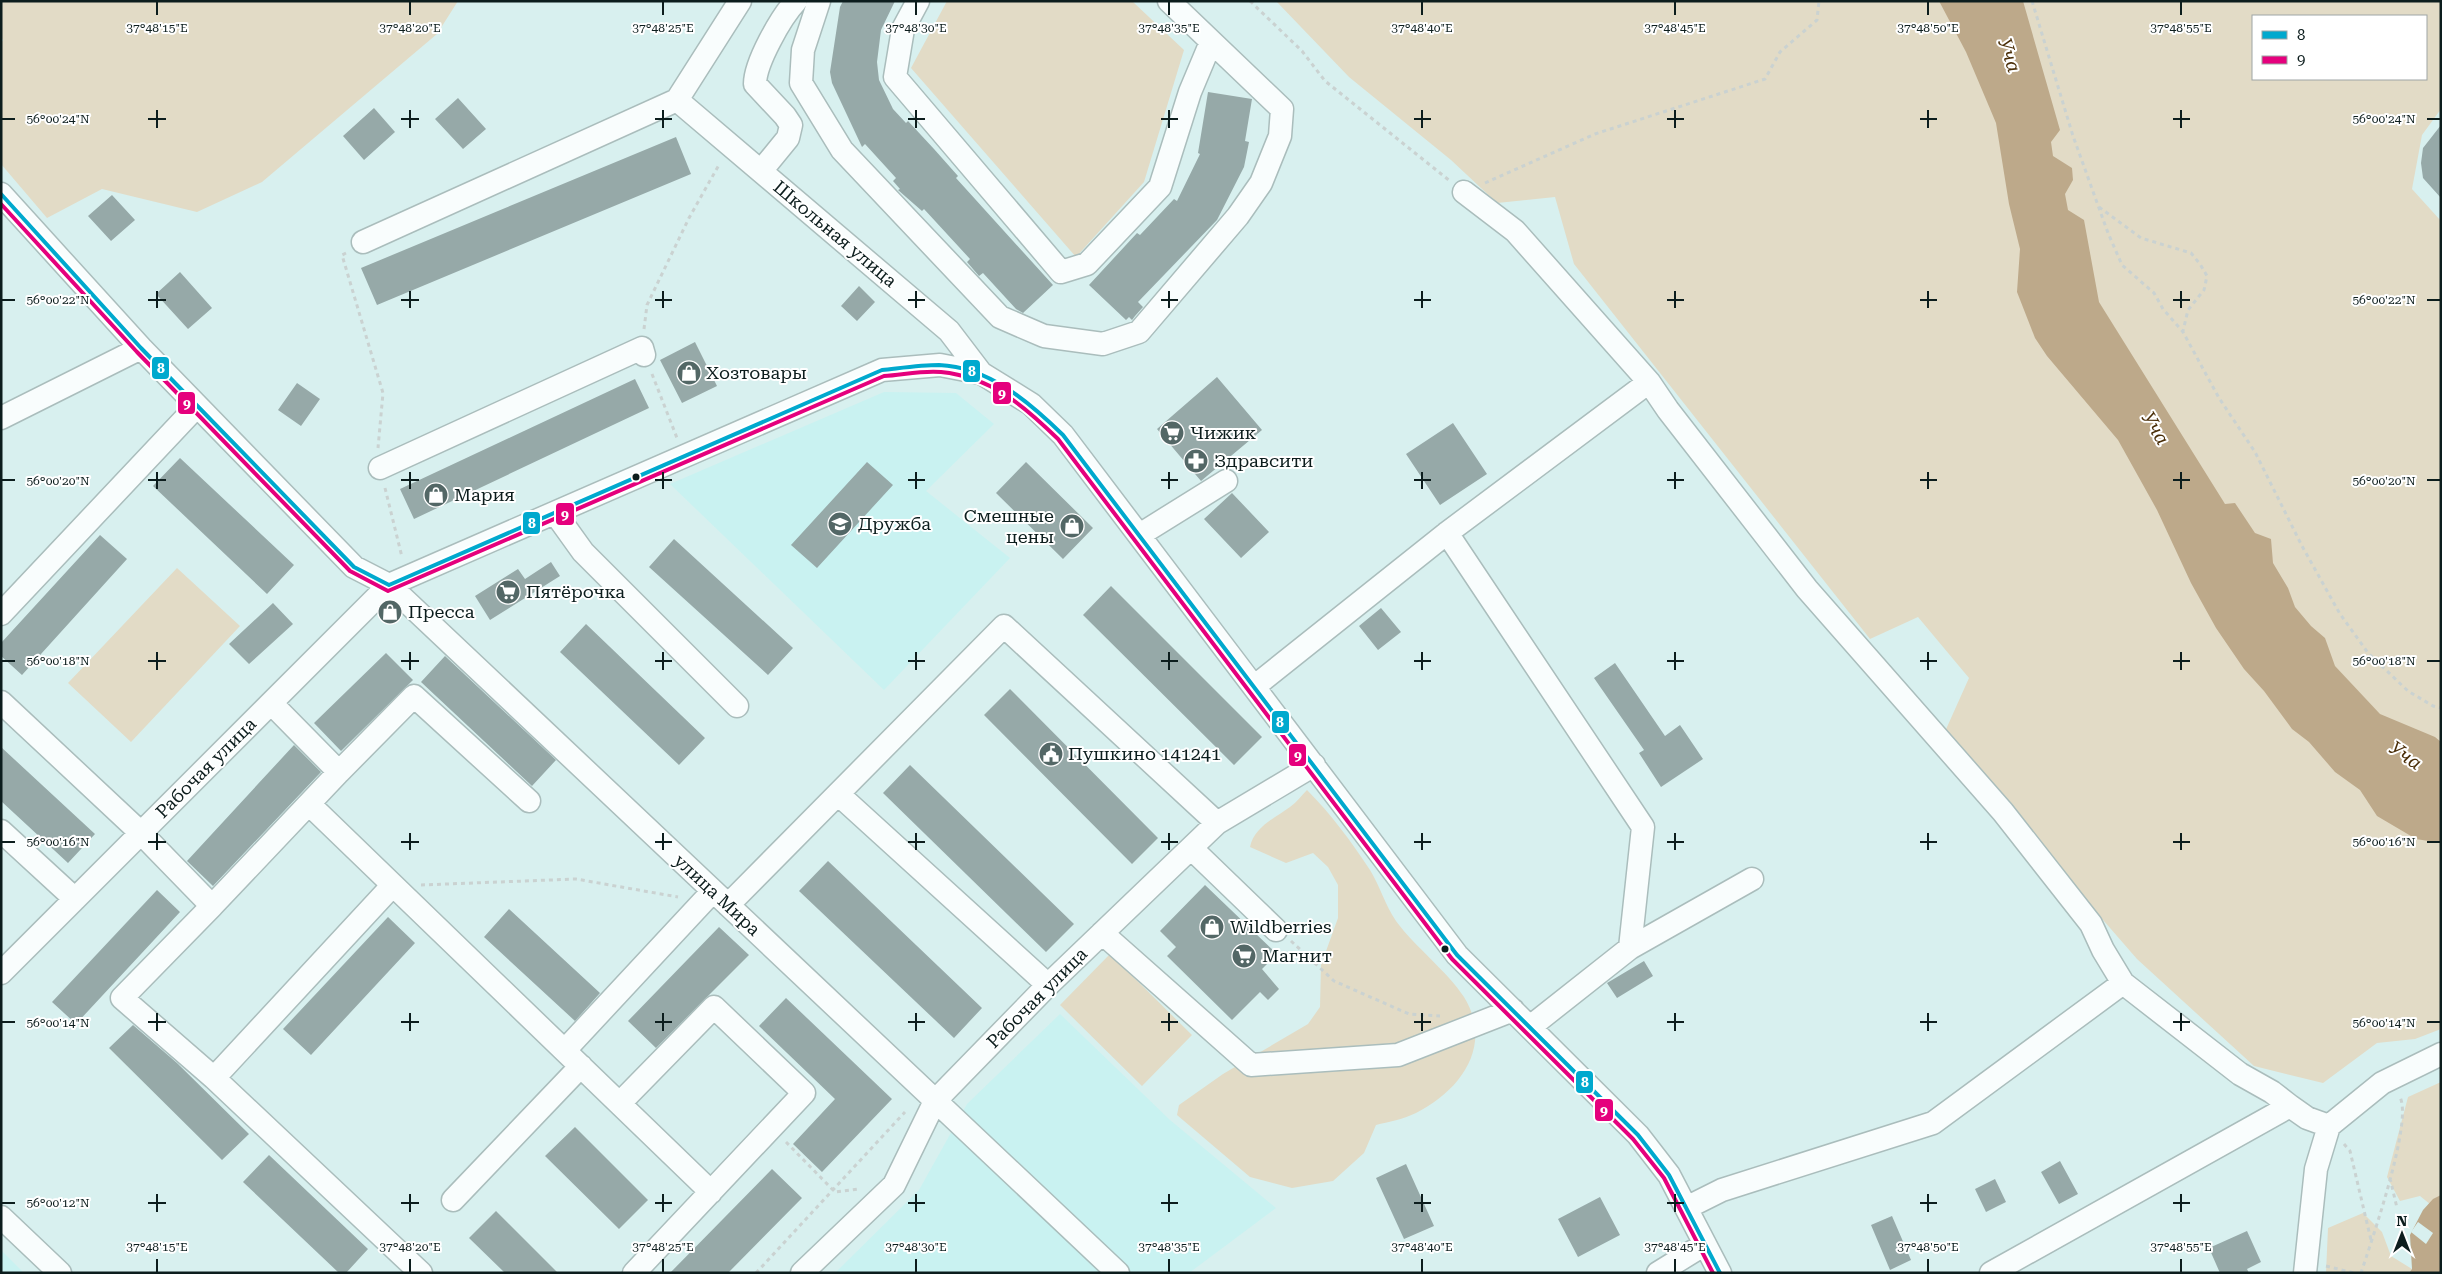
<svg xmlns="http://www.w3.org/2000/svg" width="2442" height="1274" viewBox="0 0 2442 1274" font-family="'Roboto Serif',serif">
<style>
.built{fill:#c9f2f1}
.green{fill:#e2dbc6;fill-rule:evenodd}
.water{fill:#bda98a}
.pier{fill:#d8f0ef}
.building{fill:#96a9a8}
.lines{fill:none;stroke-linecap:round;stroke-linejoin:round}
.minor-casing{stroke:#aabdbc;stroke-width:25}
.path{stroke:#cad2d1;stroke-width:3;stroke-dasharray:4 4;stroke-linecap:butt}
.minor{stroke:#f9fdfd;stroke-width:22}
.bus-1-casing{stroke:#fff;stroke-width:8}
.bus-2-casing{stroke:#fff;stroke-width:8}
.bus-1{stroke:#00a9ce;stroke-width:4}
.bus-2{stroke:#e5007d;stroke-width:4}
.ticks{fill:none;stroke:#0c1d1d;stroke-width:2}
.bus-dot{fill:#0c1d1d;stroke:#fff;stroke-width:2}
.labels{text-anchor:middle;stroke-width:4;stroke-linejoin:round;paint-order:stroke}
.street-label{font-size:18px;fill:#0c1d1d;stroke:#fff}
.poi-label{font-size:18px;fill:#0c1d1d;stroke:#fff;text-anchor:start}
.water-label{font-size:19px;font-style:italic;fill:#4a2e08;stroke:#fff}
.ticks-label{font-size:12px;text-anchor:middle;fill:#0c1d1d;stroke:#fff;stroke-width:4;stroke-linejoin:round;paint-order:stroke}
.line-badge{stroke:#fff;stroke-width:2}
.badge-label{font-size:14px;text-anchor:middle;font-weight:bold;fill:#fff}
</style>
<rect width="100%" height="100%" fill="#d8f0ef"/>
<path class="built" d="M884,392l72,1 38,31 -68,67 84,67 -126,132 -214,-206z
M1060,1014l110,106 106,88 -87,65h-354l84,-83 48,-86z
M1,1250l23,23h-23z"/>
<path class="green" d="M1,1h457l-21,33 -175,148 -65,30 -95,-23 -55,29 -46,-54v-121l2,-3 -2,-3z
M947,1h185l52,49 -40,132 -68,75 -165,-189z
M1276,1h1165v108l-19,26 -10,54 29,32v808l-26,10 -38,4 -54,40 -69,-17 -117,-107 -194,-223 26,-58 -51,-61 -48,22 -296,-375 -19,-67 -58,6 -46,-43 -102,-83zM2253,16h173v63h-173z
M177,568l63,58 -109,116 -63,-59z
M1307,790c24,24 44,51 63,80 10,16 15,35 26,51 19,26 51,50 68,76 30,49 -4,94 -48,116 -12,6 -28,9 -40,12l-12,28 -31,28 -41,7 -42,-11 -73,-62 2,-10 44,-31 85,-50 12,-17 1,-42 17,-47v-33l-10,-18 -15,-14 -27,10 -36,-16c4,-20 25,-29 40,-40 7,-5 12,-12 17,-17z
M1110,954l82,81 -50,51 -82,-81z
M2441,1082v131l-21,-17 -20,5 -13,-24 21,-80z
M2363,1213l19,19 9,24 21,13 -3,4h-83l2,-45z"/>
<path class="water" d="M1939,1h84l37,129 -9,12 2,14 19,12 1,12 -8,14 3,16 16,10 15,82 126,202 10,-1 20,30 16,6 2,24 15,25 7,19 16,19 14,12 10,28 45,48 55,23 6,5v101l-25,-4 -39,-23 -17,-26 -25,-18 -26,-30 -17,-13 -28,-38 -20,-22 -28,-41 -25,-45 -34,-73 -39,-70 -71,-84 -12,-18 -18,-46 3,-43 -11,-45 -13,-81 -30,-71z
M2441,1195v78h-32l3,-4 -2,-34 13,-25 10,-11z"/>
<path class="pier" d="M2418,1222l15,11 -7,11 -15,-12z"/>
<path class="building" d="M843,1h52l-14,29 -4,32 2,18 14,29 13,14 2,-2 26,28 24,27 -2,2 97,107 -30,28 -7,-4 -33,-36 -4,3 -12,-14 3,-3 -46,-50 -2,2 -24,-21 2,-1 -7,-8 3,-3 -31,-34 -3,3 -30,-64 -2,-11 10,-65z
M1208,92l44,7 -7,42 4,1 -5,25 -27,53 -79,82 5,5 -8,9 -3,4 -3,-3 -3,3 -37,-35 48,-52 3,2 34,-36 3,2 23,-47 -2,-1z
M458,98l28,31 -23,20 -28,-30z
M374,108l21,24 -31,28 -21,-24z
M2441,125v73l-18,-20 -2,-15 2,-15z
M676,137l15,37 -314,131 -16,-37z
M112,195l23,25 -24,21 -23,-25z
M180,272l32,36 -24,21 -32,-35z
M859,286l16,16 -18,19 -16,-15z
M695,342l22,44 -35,17 -22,-43z
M1217,377l45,53 -61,51 -44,-52z
M635,379l14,29 -235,111 -14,-30z
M297,383l23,16 -19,27 -23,-16z
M1453,423l34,51 -47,31 -34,-51z
M180,458l114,107 -27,29 -114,-108z
M867,462l26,23 -76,83 -26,-23z
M1026,462l67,66 -30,31 -67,-66z
M1232,493l37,39 -28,26 -37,-39z
M100,535l27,24 -105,116 -21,-19v-13z
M674,539l119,109 -25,27 -119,-108z
M551,562l9,14 -70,44 -15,-24 43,-27 7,10z
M1111,586l151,151 -28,28 -151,-150z
M273,603l20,21 -44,40 -20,-20z
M1381,608l20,24 -23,18 -19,-24z
M586,624l119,114 -26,27 -119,-113z
M386,653l27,27 -72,71 -27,-28z
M445,656l111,104 -24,26 -111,-104z
M1615,663l50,73 15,-11 23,34 -42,28 -22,-34 5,-3 -50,-72z
M1010,689l148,149 -26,26 -148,-149z
M294,745l27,27 -108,114 -26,-25z
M1,747l94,87 -27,29 -67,-62z
M910,765l164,159 -28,28 -163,-159z
M828,861l154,147 -28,30 -155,-147z
M1205,885l72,69 -15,15 17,20 -11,11 -8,-8 -28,28 -65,-64 9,-9 -16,-16z
M157,890l23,22 -104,112 -24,-22z
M509,909l91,84 -25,28 -91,-84z
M388,917l27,26 -104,112 -28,-26z
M719,927l30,28 -93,93 -28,-27z
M1644,961l9,15 -36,22 -10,-15z
M786,998l106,101 -70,73 -29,-28 42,-45 -76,-73z
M133,1025l44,38 72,71 -27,26 -113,-112z
M575,1127l73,73 -29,29 -74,-73z
M269,1155l99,94 -22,24h-7l-96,-91z
M2060,1161l18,33 -19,10 -18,-32z
M1406,1164l28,62 -30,13 -28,-61z
M772,1169l30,29 -74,75h-58z
M1995,1179l11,23 -20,10 -11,-23z
M1600,1197l20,38 -42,22 -20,-38z
M496,1211l62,62h-53l-36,-35z
M1892,1216l19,44 -21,10 -19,-45z
M2247,1231l14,31 -14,7 2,4h-29l-11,-25z"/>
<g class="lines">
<defs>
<path id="minor" d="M819,1l-16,49 -2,33 41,67 158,167 44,19 59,8 36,-12 99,-116 23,-33 19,-47 2,-27 -113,-108
M918,1l-15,28 -8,48 166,195 26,-8 73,-77 30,-95 21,-50
M677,100l272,231 32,42 50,31 32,31 394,520 181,180 31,40 51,98
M677,100l63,-99
M761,171l27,-33 3,-13 -6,-9 -30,-32c0,-21 26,-67 41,-83
M1464,192l51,39 134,151 19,28 139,179 196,223 88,112 12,26 20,33 117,91 32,18 18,14
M1,194l140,154 213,219 35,18 729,688
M363,242l314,-142
M1,418l140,-70
M380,468l262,-120 2,7
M555,513l28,39 154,154
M1447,533l196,294 -13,121
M1141,534l85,-53
M1,614l196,-208
M1255,686l192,-153 202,-151
M1,702l140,131 71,73 127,-134 -68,-69
M339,772l75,-76 115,105
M838,794l210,191
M309,804l402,388
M1,831l74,68
M1191,848l85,82
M728,905l276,-279 213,197
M212,906l-90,92 92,80 178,-192
M1102,933l149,132 147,-10 115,-45
M1,973l388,-388 493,-215 58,-5 41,8
M1530,1027l100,-79 122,-69
M565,1050l148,-159
M214,1078l207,195
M620,1103l94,-96 90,86 -170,180
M453,1200l128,-134
M1688,1207l34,-17 211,-67 190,-140
M1,1217l59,56
M802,1273l92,-88 41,-84 113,-116 169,-162 97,-58
M1658,1273l47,-29
M1991,1273l299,-167 17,12 22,8
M2305,1273l11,-104 13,-43 53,-43 59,-29"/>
</defs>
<use href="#minor" class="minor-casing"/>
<path class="path" d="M1250,1l52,50 23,30 125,100
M2032,1l41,135 35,97 14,32 32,28 9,16 20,23 36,66 36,54 47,94 38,68 28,39 40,38 25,15 8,2
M1485,183l110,-49 170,-55 15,-27 37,-32 2,-19
M2099,207l42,31 50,15 9,11 7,12 -3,14 -16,20 -5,21
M346,253l-4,2 41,138 -5,55
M644,329l3,-24 42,-87 31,-55
M652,374l25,64
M385,488l17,69
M421,885l155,-6 102,18
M1291,941l43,40 75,33 31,2
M786,1142l49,50 24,-3
M2344,1144l6,7 21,89
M2390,1178l7,30
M2326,1266l28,7
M756,1273l149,-161
M2361,1273c10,-31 52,-150 39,-176"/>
<use href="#minor" class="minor"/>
<defs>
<path id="bus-1" d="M1,194l140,154 213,219 35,18 493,-215c19,-2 39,-5 57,-5 50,2 90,37 124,70l394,520 181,180 31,40 51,98"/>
<path id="bus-2" d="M1,204l136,148 213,219 38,20 496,-215c18,-1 39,-6 57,-4 50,5 82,33 117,67l394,520 181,180 31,39 49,95"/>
</defs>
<use href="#bus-1" class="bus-1-casing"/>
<use href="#bus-2" class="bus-2-casing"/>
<use href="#bus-1" class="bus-1"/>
<use href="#bus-2" class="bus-2"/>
</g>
<path class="ticks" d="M157,2v13M410,2v13M663,2v13M916,2v13M1169,2v13M1422,2v13M1675,2v13M1928,2v13M2181,2v13M157,110v18M410,110v18M663,110v18M916,110v18M1169,110v18M1422,110v18M1675,110v18M1928,110v18M2181,110v18M2,119h13M148,119h18M401,119h18M655,119h17M908,119h17M1161,119h17M1414,119h17M1667,119h17M1920,119h17M2173,119h17M2427,119h13M157,291v17M410,291v17M663,291v17M916,291v17M1169,291v17M1422,291v17M1675,291v17M1928,291v17M2181,291v17M2,300h13M148,300h18M401,300h18M655,300h17M908,300h17M1161,300h17M1414,300h17M1667,300h17M1920,300h17M2173,300h17M2427,300h13M157,472v17M410,472v17M663,472v17M916,472v17M1169,472v17M1422,472v17M1675,472v17M1928,472v17M2181,472v17M2,480h13M148,480h18M401,480h18M655,480h17M908,480h17M1161,480h17M1414,480h17M1667,480h17M1920,480h17M2173,480h17M2427,480h13M157,652v18M410,652v18M663,652v18M916,652v18M1169,652v18M1422,652v18M1675,652v18M1928,652v18M2181,652v18M2,661h13M148,661h18M401,661h18M655,661h17M908,661h17M1161,661h17M1414,661h17M1667,661h17M1920,661h17M2173,661h17M2427,661h13M157,833v17M410,833v17M663,833v17M916,833v17M1169,833v17M1422,833v17M1675,833v17M1928,833v17M2181,833v17M2,842h13M148,842h18M401,842h18M655,842h17M908,842h17M1161,842h17M1414,842h17M1667,842h17M1920,842h17M2173,842h17M2427,842h13M157,1013v18M410,1013v18M663,1013v18M916,1013v18M1169,1013v18M1422,1013v18M1675,1013v18M1928,1013v18M2181,1013v18M2,1022h13M148,1022h18M401,1022h18M655,1022h17M908,1022h17M1161,1022h17M1414,1022h17M1667,1022h17M1920,1022h17M2173,1022h17M2427,1022h13M157,1194v18M410,1194v18M663,1194v18M916,1194v18M1169,1194v18M1422,1194v18M1675,1194v18M1928,1194v18M2181,1194v18M2,1203h13M148,1203h18M401,1203h18M655,1203h17M908,1203h17M1161,1203h17M1414,1203h17M1667,1203h17M1920,1203h17M2173,1203h17M157,1259v13M410,1259v13M663,1259v13M916,1259v13M1169,1259v13M1422,1259v13M1675,1259v13M1928,1259v13M2181,1259v13"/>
<defs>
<symbol id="shop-disc" viewBox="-11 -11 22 22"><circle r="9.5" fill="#536766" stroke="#fff"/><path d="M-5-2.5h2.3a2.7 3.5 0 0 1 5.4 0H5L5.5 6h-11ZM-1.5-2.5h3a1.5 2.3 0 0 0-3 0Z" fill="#fff"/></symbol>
<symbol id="supermarket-disc" viewBox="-11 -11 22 22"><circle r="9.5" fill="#536766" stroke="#fff"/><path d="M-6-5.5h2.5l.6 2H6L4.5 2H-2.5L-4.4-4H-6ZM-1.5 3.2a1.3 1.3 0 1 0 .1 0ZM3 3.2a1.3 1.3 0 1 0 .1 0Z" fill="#fff"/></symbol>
<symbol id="pharmacy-disc" viewBox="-11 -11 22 22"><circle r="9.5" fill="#536766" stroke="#fff"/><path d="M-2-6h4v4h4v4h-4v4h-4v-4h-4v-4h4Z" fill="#fff"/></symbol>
<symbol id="school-disc" viewBox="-11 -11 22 22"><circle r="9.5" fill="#536766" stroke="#fff"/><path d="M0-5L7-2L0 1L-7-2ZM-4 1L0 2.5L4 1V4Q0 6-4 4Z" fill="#fff"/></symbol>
<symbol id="civic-disc" viewBox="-11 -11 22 22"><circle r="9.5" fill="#536766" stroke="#fff"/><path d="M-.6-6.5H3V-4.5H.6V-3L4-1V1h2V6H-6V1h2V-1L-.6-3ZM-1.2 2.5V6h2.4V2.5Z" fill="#fff"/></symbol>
</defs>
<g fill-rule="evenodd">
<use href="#shop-disc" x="675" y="359" width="28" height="28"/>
<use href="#supermarket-disc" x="1158" y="419" width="28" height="28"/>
<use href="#pharmacy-disc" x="1182" y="447" width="28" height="28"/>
<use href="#shop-disc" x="422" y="481" width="28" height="28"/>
<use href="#school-disc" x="826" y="510" width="28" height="28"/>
<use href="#shop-disc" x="1058" y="512" width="28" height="28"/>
<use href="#supermarket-disc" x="494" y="578" width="28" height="28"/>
<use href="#shop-disc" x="376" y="598" width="28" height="28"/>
<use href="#civic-disc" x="1037" y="740" width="28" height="28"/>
<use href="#shop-disc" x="1198" y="913" width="28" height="28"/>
<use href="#supermarket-disc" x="1230" y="942" width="28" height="28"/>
</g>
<g class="bus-dot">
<circle cx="636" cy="477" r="4.5"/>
<circle cx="1445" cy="949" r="4.5"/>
</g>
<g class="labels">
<g class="street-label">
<text transform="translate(835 234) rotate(40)" y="6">Школьная улица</text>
<text transform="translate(206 768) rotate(-45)" y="6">Рабочая улица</text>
<text transform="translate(717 895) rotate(43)" y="6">улица Мира</text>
<text transform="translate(1037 998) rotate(-45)" y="6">Рабочая улица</text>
</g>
<g class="poi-label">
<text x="706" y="379">Хозтовары</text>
<text x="1190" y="439">Чижик</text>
<text x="1214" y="467">Здравсити</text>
<text x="454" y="501">Мария</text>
<text x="1054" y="522" text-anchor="end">Смешные<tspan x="1054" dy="21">цены</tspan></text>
<text x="858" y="530">Дружба</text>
<text x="526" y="598">Пятёрочка</text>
<text x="408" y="618">Пресса</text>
<text x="1068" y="760">Пушкино 141241</text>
<text x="1230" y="933">Wildberries</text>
<text x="1262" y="962">Магнит</text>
</g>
<g class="water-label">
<text transform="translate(2010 55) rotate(72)" y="7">Уча</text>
<text transform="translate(2156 428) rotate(59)" y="7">Уча</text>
<text transform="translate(2406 755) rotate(35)" y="7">Уча</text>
</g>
</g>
<g class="ticks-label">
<text x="157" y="32">37°48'15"E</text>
<text x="410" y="32">37°48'20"E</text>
<text x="663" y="32">37°48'25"E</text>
<text x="916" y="32">37°48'30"E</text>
<text x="1169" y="32">37°48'35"E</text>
<text x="1422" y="32">37°48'40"E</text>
<text x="1675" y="32">37°48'45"E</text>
<text x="1928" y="32">37°48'50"E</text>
<text x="2181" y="32">37°48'55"E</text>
<text x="58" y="123">56°00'24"N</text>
<text x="2384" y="123">56°00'24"N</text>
<text x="58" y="304">56°00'22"N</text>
<text x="2384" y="304">56°00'22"N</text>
<text x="58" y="485">56°00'20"N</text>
<text x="2384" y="485">56°00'20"N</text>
<text x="58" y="665">56°00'18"N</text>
<text x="2384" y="665">56°00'18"N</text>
<text x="58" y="846">56°00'16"N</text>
<text x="2384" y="846">56°00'16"N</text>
<text x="58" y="1027">56°00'14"N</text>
<text x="2384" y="1027">56°00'14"N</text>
<text x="58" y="1207">56°00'12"N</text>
<text x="157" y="1251">37°48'15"E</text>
<text x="410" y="1251">37°48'20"E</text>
<text x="663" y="1251">37°48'25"E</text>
<text x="916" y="1251">37°48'30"E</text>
<text x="1169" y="1251">37°48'35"E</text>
<text x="1422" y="1251">37°48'40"E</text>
<text x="1675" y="1251">37°48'45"E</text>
<text x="1928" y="1251">37°48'50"E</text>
<text x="2181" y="1251">37°48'55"E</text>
</g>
<g class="line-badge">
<rect x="151" y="356" width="19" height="24" rx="5" fill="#00a9ce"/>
<rect x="962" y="359" width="19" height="24" rx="5" fill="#00a9ce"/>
<rect x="992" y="381" width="20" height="24" rx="5" fill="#e5007d"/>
<rect x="177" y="391" width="19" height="24" rx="5" fill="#e5007d"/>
<rect x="555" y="502" width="20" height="24" rx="5" fill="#e5007d"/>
<rect x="522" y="511" width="19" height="24" rx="5" fill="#00a9ce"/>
<rect x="1271" y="710" width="19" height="24" rx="5" fill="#00a9ce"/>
<rect x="1288" y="743" width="19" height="24" rx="5" fill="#e5007d"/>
<rect x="1575" y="1070" width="19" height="24" rx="5" fill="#00a9ce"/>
<rect x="1594" y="1098" width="20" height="24" rx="5" fill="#e5007d"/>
</g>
<g class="badge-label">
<text x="161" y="373">8</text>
<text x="972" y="376">8</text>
<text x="1002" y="398">9</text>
<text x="187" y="408">9</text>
<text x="565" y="519">9</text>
<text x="532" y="528">8</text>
<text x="1280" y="727">8</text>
<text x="1298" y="760">9</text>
<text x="1585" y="1087">8</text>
<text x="1604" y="1115">9</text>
</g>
<rect width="2442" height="1274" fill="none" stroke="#0c1d1d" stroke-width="5"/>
<rect x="2252" y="15" width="175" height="65" fill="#ffffff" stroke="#9ea5a5"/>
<rect x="2262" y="31" width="25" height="8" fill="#00a9ce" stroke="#9ea5a5"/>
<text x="2297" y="40" font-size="15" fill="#0c1d1d">8</text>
<rect x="2262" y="56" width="25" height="8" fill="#e5007d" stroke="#9ea5a5"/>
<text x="2297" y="65" font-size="15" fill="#0c1d1d">9</text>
<g transform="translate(2402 1234)" stroke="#ffffff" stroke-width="4" paint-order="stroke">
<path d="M0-4L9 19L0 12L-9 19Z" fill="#0c1d1d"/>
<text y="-8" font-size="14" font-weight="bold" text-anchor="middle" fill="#0c1d1d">N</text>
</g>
</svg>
